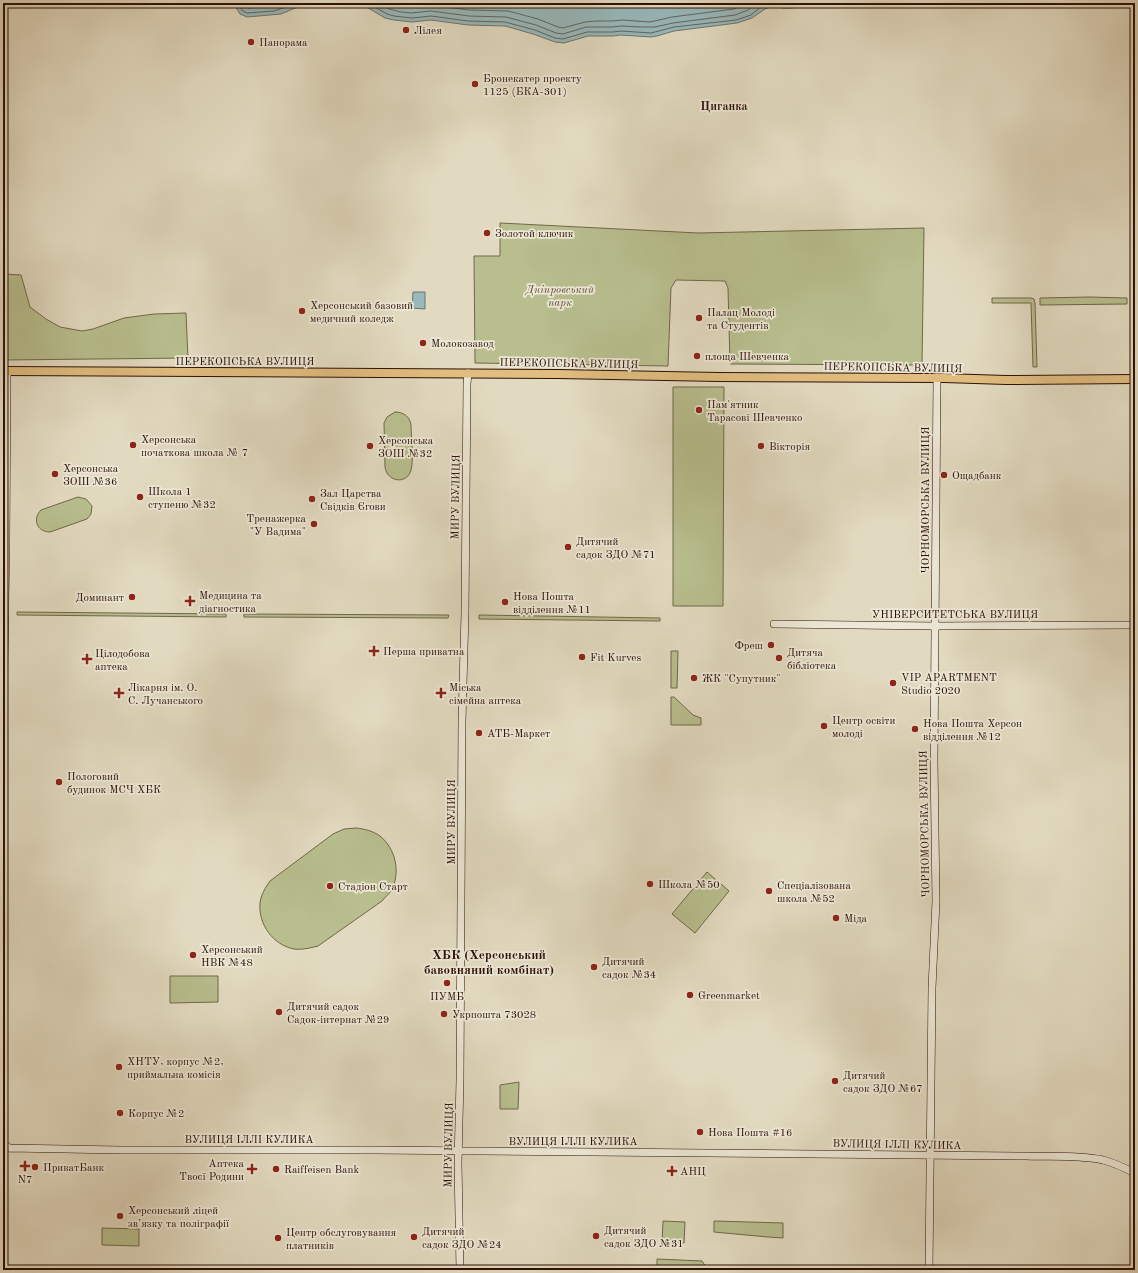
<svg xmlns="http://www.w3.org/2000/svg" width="1138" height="1273" viewBox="0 0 1138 1273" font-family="'Old Standard TT',serif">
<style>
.green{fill:#b8be8e;stroke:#72664a}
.water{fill:#98b8bb;stroke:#6d7472}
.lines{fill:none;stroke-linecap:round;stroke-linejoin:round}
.shore{stroke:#626460;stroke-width:1}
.secondary-casing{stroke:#2d0f05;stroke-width:8}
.primary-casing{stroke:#2d0f05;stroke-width:10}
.secondary{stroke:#ece7d6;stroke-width:7}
.primary{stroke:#e1bd80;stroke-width:8}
.poi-dot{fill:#8f2418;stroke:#ece7d6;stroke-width:1.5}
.labels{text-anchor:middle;stroke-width:3.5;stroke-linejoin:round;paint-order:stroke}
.poi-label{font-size:11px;fill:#2d0f05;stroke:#ece7d6;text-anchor:start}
.park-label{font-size:11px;font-style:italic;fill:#5e4c35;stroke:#ece7d6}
.street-label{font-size:11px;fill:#2d0f05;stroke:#ece7d6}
.neighbourhood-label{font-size:12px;font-weight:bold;fill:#2d0f05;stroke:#ece7d6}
.quarter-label{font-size:13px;font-weight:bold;fill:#2d0f05;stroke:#ece7d6}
</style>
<rect width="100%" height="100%" fill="#e2dac0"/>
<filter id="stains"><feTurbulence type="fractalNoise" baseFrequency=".005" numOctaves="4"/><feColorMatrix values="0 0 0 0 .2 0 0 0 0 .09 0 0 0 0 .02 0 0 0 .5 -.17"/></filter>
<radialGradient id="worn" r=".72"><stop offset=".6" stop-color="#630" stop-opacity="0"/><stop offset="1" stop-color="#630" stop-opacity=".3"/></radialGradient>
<path class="green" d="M500,223l198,10 226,-5 -2,137 -192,-1 -2,-76 -3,-7 -49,-1 -5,8 -3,78 -193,-3 -1,-107h26z
M3,274l18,1 9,32 16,12 14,8 22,4 11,-2 31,-11 30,-4 32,-1 2,45 -185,2z
M1089,297l38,1v6l-87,1v-7z
M992,298h39l3,1 1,4 2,64h-4l-2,-64h-39z
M673,387h51l-1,219h-50z
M395,412c9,0 15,5 16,13 0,11 3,35 0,45 -4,15 -24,12 -26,-3l-1,-44 3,-6z
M78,497l8,2 6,7 -1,8 -4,5 -37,13c-13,0 -18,-13 -9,-22z
M17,612l209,2v3l-209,-2z
M244,614l205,1 -1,3 -204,-1z
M479,615l181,3v3l-181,-2z
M671,651h7l-1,37h-6z
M671,697h3l19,18 8,3v7h-30z
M356,828c9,1 17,3 24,8 16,13 21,37 11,55 -2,3 -6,6 -9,10l-64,45c-8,2 -16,4 -24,3 -21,-4 -36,-25 -34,-46 1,-8 5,-15 10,-22l63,-47 11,-5z
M707,872l22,19 -34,42 -23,-19z
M170,976h48v26l-48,1z
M519,1082l-1,27h-18v-24z
M663,1221l22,1 -1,21 -22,-1z
M714,1221l69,2v15l-15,-1 -54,-5z
M102,1228l37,1v17l-37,-1z
M657,1259l45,2 6,9h-51z"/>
<path class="water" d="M233,3h74l-26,11 -34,3 -7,-3z
M360,3h481l-19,3 -17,-1 -13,3h-9l-8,-2 -5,1 -5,2 -13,9 -15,5 -63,8 -17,5 -6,1 -30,-2 -8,1h-25l-24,7 -9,-1 -22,-8 -28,-8 -37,-1 -37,-5 -19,2 -18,-2 -9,-2z
M413,292h12v17l-13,-1z"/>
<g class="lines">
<path class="shore" d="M237,3l6,8 4,2 27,-2 23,-8
M243,3l5,5 25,-2 11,-3
M368,3l19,11 7,2 18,2 19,-2 37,5 37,1 30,8 20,8 8,1 24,-7h26l8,-1 30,2 23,-6 62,-7 15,-5 11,-9 7,-3
M378,3l11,6 12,3 10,1 20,-2 38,5 37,1 30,8 20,8 7,1 23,-7h26l10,-1 18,1h15l18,-4 62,-8 13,-5 10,-7
M390,3l12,3 9,1 20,-2 38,5 39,1 30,8 20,8 5,1 22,-6 12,-1h15l10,-1 28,2 22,-5 62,-8 14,-6"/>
<defs>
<path id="secondary" d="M774,624l161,2 200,-1
M3,729l3,-189 1,-169
M3,1143l6,5
M9,1148l111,2h255l652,6c24,1 52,-1 76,4 11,3 22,8 32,13
M460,1270l-2,-107 2,-83 2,-359 3,-108 2,-229 1,-11
M929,1270l3,-282 4,-87 -2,-140 3,-383"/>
<path id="primary" d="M3,371l555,3 161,3 225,1 62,2 129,-1"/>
</defs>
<use href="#secondary" class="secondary-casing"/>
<use href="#primary" class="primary-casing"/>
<use href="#secondary" class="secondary"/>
<use href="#primary" class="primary"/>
</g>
<g class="poi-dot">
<circle cx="406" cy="30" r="4"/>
<circle cx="251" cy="42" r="4"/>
<circle cx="475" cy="84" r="4"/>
<circle cx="487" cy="233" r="4"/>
<circle cx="302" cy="311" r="4"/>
<circle cx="699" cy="318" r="4"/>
<circle cx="423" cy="343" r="4"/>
<circle cx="697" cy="356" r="4"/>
<circle cx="699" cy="410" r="4"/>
<circle cx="133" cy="445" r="4"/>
<circle cx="370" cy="446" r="4"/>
<circle cx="761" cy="446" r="4"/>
<circle cx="55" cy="474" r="4"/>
<circle cx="944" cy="475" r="4"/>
<circle cx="140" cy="497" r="4"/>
<circle cx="312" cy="499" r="4"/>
<circle cx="314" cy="524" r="4"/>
<circle cx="568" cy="547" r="4"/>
<circle cx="132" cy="597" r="4"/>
<path d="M188 595h4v4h4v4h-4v4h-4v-4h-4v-4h4z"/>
<circle cx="505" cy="602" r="4"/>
<circle cx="771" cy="645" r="4"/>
<path d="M372 645h4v4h4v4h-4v4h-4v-4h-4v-4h4z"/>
<circle cx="582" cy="657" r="4"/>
<circle cx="779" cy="658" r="4"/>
<path d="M85 653h4v4h4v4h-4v4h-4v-4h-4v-4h4z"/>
<circle cx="694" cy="678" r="4"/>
<circle cx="893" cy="683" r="4"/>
<path d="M117 687h4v4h4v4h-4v4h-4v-4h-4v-4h4z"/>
<path d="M439 687h4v4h4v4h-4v4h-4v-4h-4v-4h4z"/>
<circle cx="824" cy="726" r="4"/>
<circle cx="915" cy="729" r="4"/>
<circle cx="479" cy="733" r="4"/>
<circle cx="59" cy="782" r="4"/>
<circle cx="650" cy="884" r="4"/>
<circle cx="330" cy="886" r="4"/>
<circle cx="769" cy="891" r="4"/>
<circle cx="836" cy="918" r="4"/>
<circle cx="193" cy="955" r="4"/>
<circle cx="594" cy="967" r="4"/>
<circle cx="447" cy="983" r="4"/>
<circle cx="690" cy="995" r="4"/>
<circle cx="279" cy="1012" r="4"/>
<circle cx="444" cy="1014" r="4"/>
<circle cx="119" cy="1067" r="4"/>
<circle cx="835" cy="1081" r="4"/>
<circle cx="120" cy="1113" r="4"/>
<circle cx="700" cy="1132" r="4"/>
<path d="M23 1160h4v4h4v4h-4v4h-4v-4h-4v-4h4z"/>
<circle cx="35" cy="1167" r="4"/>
<path d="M250 1163h4v4h4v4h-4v4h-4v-4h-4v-4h4z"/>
<circle cx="276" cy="1169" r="4"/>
<path d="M670 1165h4v4h4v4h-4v4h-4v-4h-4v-4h4z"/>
<circle cx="120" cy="1216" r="4"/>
<circle cx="596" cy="1236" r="4"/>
<circle cx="414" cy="1237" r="4"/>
<circle cx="278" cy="1238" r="4"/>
</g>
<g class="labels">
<g class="poi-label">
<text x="414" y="34">Лілея</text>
<text x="259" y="46">Панорама</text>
<text x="483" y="82">Бронекатер проекту<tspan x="483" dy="13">1125 (БКА-301)</tspan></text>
<text x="495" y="237">Золотой ключик</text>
<text x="310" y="309">Херсонський базовий<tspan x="310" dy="13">медичний коледж</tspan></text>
<text x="707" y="316">Палац Молоді<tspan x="707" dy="13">та Студентів</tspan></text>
<text x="431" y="347">Молокозавод</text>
<text x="705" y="360">площа Шевченка</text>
<text x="707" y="408">Пам'ятник<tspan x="707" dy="13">Тарасові Шевченко</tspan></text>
<text x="141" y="443">Херсонська<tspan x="141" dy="13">початкова школа № 7</tspan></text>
<text x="378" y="444">Херсонська<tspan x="378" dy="13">ЗОШ №32</tspan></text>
<text x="769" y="450">Вікторія</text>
<text x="63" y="472">Херсонська<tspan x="63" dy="13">ЗОШ №36</tspan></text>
<text x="952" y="479">Ощадбанк</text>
<text x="148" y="495">Школа 1<tspan x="148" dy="13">ступеню №32</tspan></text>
<text x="320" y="497">Зал Царства<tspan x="320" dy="13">Свідків Єгови</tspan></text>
<text x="306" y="522" text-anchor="end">Тренажерка<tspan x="306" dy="13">"У Вадима"</tspan></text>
<text x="576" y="545">Дитячий<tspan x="576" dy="13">садок ЗДО №71</tspan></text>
<text x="199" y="599">Медицина та<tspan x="199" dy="13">діагностика</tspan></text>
<text x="513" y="600">Нова Пошта<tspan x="513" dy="13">відділення №11</tspan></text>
<text x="124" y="601" text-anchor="end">Доминант</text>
<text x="763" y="649" text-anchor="end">Фреш</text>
<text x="383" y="655">Перша приватна</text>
<text x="787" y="656">Дитяча<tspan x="787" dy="13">бібліотека</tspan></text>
<text x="95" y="657">Цiлодобова<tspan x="95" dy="13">аптека</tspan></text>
<text x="590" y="661">Fit Kurves</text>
<text x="901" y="681">VIP APARTMENT<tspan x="901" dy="13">Studio 2020</tspan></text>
<text x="702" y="682">ЖК "Супутник"</text>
<text x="128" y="691">Лікарня ім. О.<tspan x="128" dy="13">С. Лучанського</tspan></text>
<text x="449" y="691">Міська<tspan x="449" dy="13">сімейна аптека</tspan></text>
<text x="832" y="724">Центр освіти<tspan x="832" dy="13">молоді</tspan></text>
<text x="923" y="727">Нова Пошта Херсон<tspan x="923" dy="13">відділення №12</tspan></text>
<text x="487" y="737">АТБ-Маркет</text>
<text x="67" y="780">Пологовий<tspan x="67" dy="13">будинок МСЧ ХБК</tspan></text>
<text x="658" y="888">Школа №50</text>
<text x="777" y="889">Спеціалізована<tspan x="777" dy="13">школа №52</tspan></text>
<text x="338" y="890">Стадіон Старт</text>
<text x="844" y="922">Міда</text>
<text x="201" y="953">Херсонський<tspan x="201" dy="13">НВК №48</tspan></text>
<text x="602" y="965">Дитячий<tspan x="602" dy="13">садок №34</tspan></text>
<text x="698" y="999">Greenmarket</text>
<text x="447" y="1000" text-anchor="middle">ПУМБ</text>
<text x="287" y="1010">Дитячий садок<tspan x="287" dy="13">Садок-інтернат №29</tspan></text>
<text x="452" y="1018">Укрпошта 73028</text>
<text x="127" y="1065">ХНТУ, корпус №2,<tspan x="127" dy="13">приймальна комісія</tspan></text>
<text x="843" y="1079">Дитячий<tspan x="843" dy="13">садок ЗДО №67</tspan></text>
<text x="128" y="1117">Корпус №2</text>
<text x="708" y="1136">Нова Пошта #16</text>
<text x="244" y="1167" text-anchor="end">Аптека<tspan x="244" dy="13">Твоєї Родини</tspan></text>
<text x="43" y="1171">ПриватБанк</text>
<text x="284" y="1173">Raiffeisen Bank</text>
<text x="680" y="1175">АНЦ</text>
<text x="25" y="1183" text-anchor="middle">N7</text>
<text x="128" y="1214">Херсонський ліцей<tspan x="128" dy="13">зв’язку та поліграфії</tspan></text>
<text x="604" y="1234">Дитячий<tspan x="604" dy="13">садок ЗДО №31</tspan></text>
<text x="422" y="1235">Дитячий<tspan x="422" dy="13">садок ЗДО №24</tspan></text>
<text x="286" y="1236">Центр обслуговування<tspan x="286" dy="13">платників</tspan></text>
</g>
<g class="park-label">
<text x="560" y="293">Дніпровський<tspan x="560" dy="13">парк</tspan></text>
</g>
<g class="street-label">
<text x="245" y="365">ПЕРЕКОПСЬКА ВУЛИЦЯ</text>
<text transform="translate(569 363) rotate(1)" y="4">ПЕРЕКОПСЬКА ВУЛИЦЯ</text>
<text transform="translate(893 367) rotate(1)" y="4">ПЕРЕКОПСЬКА ВУЛИЦЯ</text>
<text transform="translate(455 497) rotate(-89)" y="4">МИРУ ВУЛИЦЯ</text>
<text transform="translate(925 500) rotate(-90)" y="4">ЧОРНОМОРСЬКА ВУЛИЦЯ</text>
<text x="955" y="618">УНІВЕРСИТЕТСЬКА ВУЛИЦЯ</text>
<text transform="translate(451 822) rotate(-90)" y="4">МИРУ ВУЛИЦЯ</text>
<text transform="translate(924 824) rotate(-91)" y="4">ЧОРНОМОРСЬКА ВУЛИЦЯ</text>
<text x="249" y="1143">ВУЛИЦЯ ІЛЛІ КУЛИКА</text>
<text x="573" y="1145">ВУЛИЦЯ ІЛЛІ КУЛИКА</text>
<text transform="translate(897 1144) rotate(1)" y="4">ВУЛИЦЯ ІЛЛІ КУЛИКА</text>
<text transform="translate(448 1145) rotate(-89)" y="4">МИРУ ВУЛИЦЯ</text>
</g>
<g class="neighbourhood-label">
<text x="724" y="110">Циганка</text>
</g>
<g class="quarter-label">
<text x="489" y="959">ХБК (Херсонський<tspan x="489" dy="15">бавовняний комбінат)</tspan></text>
</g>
</g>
<rect width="1138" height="1273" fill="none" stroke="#e2dac0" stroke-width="16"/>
<rect x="4" y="4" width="1130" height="1265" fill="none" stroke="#2d0f05" stroke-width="2"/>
<rect x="8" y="8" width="1122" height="1257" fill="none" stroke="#2d0f05"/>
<rect width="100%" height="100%" filter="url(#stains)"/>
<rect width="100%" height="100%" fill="url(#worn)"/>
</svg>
